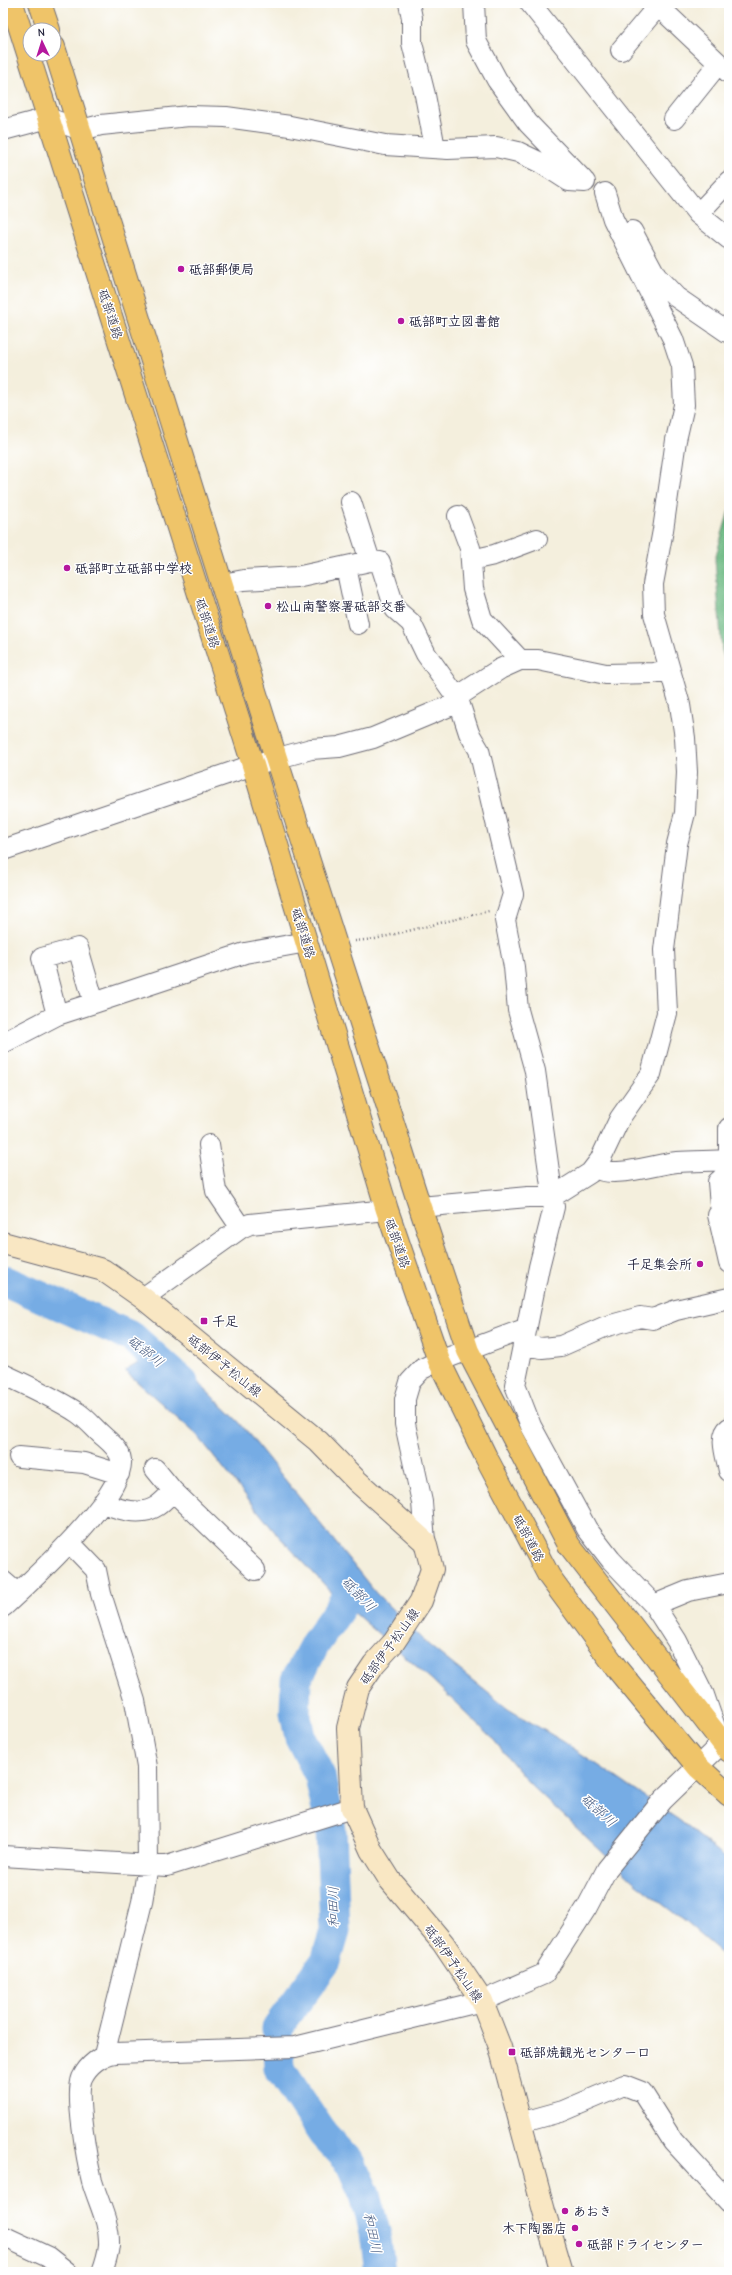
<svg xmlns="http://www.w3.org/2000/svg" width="732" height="2275" viewBox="0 0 732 2275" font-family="'Comic Neue','Klee One',sans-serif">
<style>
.forest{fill:#6bb881;stroke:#466d5e}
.water{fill:#76ace4;stroke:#4c6790}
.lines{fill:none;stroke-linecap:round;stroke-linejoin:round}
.river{stroke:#76ace4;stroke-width:31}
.minor-casing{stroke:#6c6a74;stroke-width:22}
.secondary-casing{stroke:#6c6a74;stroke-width:24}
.trunk-casing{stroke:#6c6a74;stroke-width:24}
.path{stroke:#6c6a74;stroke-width:2.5;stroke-dasharray:1 3;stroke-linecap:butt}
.minor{stroke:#fff;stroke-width:20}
.secondary{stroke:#f9e7c3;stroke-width:22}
.trunk{stroke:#efc469;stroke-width:22}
.poi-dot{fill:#b5179e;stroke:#fff;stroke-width:1.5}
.labels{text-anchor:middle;stroke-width:3;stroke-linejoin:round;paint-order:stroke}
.poi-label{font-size:13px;font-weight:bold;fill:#22223b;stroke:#fff;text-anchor:start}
.street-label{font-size:13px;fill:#22223b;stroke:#fff}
.water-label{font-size:14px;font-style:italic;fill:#44597f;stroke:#fff}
</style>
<rect width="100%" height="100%" fill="#fff"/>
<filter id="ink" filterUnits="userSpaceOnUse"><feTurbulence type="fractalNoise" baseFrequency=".025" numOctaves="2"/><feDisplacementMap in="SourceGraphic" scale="8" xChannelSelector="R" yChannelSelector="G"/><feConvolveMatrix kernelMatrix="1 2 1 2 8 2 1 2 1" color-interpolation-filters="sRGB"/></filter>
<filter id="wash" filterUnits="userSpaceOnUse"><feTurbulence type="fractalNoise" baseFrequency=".012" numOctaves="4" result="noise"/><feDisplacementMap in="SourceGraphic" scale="16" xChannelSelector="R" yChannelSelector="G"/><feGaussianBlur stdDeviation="0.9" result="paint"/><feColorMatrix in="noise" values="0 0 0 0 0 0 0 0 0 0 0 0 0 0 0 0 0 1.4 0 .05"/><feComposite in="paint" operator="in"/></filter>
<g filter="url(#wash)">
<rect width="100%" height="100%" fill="#f4efdd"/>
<path class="forest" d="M729,510v164l-7,-23 -7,-92z"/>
<path class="water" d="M162,1348l77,74 136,170 50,50 83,67 56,33 115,78 50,40v99l-42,-36 -52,-40 -106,-100 -37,-45 -61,-59 -95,-82 -62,-66 -77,-96 -72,-64z"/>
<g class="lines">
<path class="river" d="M3,1280l129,57 51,46
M352,1590l-37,54 -19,36 -1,33 5,24 20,39 11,54 4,101 -9,30 -49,67 2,40 44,66 28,30 14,31 10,37 5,40"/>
</g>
</g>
<g filter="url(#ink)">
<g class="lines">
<defs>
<path id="minor" d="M409,3l3,15v25l13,52 10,53
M474,3l2,38 21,39 31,43 55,57
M530,3l168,211 31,25
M655,3l74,70
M621,50l37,-44
M674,119l44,-55
M3,130l45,-12 33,12 20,-5 88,-9 37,1 64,9 95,19 63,4 48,-2 22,5 23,11 28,18 16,1
M698,214l31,-33
M632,231l24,45 20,21 51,35
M351,502l19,59
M458,516l12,32 3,41 9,30 38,41
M471,560l23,-5 43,-16
M346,567l12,57
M3,850l250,-85 58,-16 28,-2 34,-9 79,-33 11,-12 37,-24 20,-9h18l68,14 47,-1 15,-3
M57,1015l-15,-57 36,-10 16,55
M3,1043l54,-28 37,-12 151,-50 62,-11
M729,1128v44l-11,10 2,23 9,23
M209,1145l7,46 25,37
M595,1168c19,11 60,-4 82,-6 17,-1 35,-1 52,-2
M420,1207l108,-10h24l38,-24 10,-13 20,-42 31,-44 16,-61 -3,-63 13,-106 8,-31 2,-41 -2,-34 -5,-33 -26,-91 -1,-30 10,-54 13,-90 8,-35 -2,-39 -9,-27 -60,-120 -8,-26
M718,1215l11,48
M143,1298l98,-70 9,-4 137,-14
M523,1345l19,3 19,-2 43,-19 36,-10 13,2 23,-9 53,-12
M3,1374c26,12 52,24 75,39 9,6 17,16 25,23 7,6 17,14 18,24 4,36 -91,122 -118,147
M729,1428c-11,8 -2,31 0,43
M19,1457l65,6 35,11
M155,1469l18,22 82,79
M102,1503c16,6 39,14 55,3 6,-4 11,-10 16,-15
M425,1542l-3,-40 -17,-78v-25l5,-17 12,-13 17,-8 88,-33
M70,1543l26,27 5,24 34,107 12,66 1,98 -6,37 -38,153
M3,1581l14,12
M654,1605l34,-14 41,-8
M3,1856l164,10 185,-58
M520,2123l43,-12 61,-26 18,7 31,49 56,61
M3,2236l45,21 19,15
M102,2272c3,-8 6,-18 7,-27 1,-22 -11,-43 -17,-64 -5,-20 -17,-85 -10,-103 6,-13 19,-23 33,-25l180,-6 187,-46 62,-27 43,-67 20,-38 56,-69 58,-56 -17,-49 -27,-54 -23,-36 -43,-45 -24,-31 -56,-103 -16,-41 24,-118 15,-60 -19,-136 -17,-61 -4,-43 -9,-47 8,-26 -34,-144 -10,-17 -11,-34 -32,-45 -15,-31 -16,-14 -15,-47 -10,-1 -74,16 -52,3 -22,4"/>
<path id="secondary" d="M3,1243l100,27 40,28 175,143 39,40 68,61 7,27 -11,32 -27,41 -20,22 -16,24 -10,40 4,80 19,42 19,30 53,63 39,58 18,46 44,164 18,61"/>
<path id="trunk" d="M12,3l241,762 134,445 52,151 47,96 63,119 69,94 80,97 31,28
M40,3l9,27
M54,47l222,711 144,449 48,144 101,194 160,206"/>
</defs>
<use href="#minor" class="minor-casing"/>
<use href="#secondary" class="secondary-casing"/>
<use href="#trunk" class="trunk-casing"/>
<path class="path" d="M355,941l20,-2 114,-28"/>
<use href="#minor" class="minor"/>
<use href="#secondary" class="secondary"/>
<use href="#trunk" class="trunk"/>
</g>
</g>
<g class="poi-dot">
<circle cx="181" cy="269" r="4"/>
<circle cx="401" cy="321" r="4"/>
<circle cx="67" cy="568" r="4"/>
<circle cx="268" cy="606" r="4"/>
<circle cx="700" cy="1264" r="4"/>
<rect x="200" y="1317" width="8" height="8" rx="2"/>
<rect x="508" y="2048" width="8" height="8" rx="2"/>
<circle cx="565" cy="2211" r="4"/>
<circle cx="575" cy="2228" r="4"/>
<circle cx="579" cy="2244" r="4"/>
</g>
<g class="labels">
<g class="poi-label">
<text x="189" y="274">砥部郵便局</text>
<text x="409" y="326">砥部町立図書館</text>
<text x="75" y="573">砥部町立砥部中学校</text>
<text x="276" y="611">松山南警察署砥部交番</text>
<text x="692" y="1269" text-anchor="end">千足集会所</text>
<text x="212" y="1326">千足</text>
<text x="520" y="2057">砥部焼観光センター口</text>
<text x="573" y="2216">あおき</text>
<text x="567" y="2233" text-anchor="end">木下陶器店</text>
<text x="587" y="2249">砥部ドライセンター</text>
</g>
<g class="street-label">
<text transform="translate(111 314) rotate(72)" y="5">砥部道路</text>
<text transform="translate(208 623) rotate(72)" y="5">砥部道路</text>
<text transform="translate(304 933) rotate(73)" y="5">砥部道路</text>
<text transform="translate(398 1243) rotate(71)" y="5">砥部道路</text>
<text transform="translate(225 1365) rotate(39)" y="5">砥部伊予松山線</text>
<text transform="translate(529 1538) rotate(62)" y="5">砥部道路</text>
<text transform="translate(389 1646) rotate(-54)" y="5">砥部伊予松山線</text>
<text transform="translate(454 1963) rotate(55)" y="5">砥部伊予松山線</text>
</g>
<g class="water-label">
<text transform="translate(146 1351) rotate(39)" y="5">砥部川</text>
<text transform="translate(359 1594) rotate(46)" y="5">砥部川</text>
<text transform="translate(599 1810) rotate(42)" y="5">砥部川</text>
<text transform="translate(333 1907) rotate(-91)" y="5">和田川</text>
<text transform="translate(373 2233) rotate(79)" y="5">和田川</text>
</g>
</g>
<rect width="732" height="2275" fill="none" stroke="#fff" stroke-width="16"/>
<g transform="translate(42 42) rotate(356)"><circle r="19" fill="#ffffff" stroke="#a7a7b1"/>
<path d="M0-3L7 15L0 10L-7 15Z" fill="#b5179e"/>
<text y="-6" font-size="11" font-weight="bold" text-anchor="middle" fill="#22223b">N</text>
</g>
</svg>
